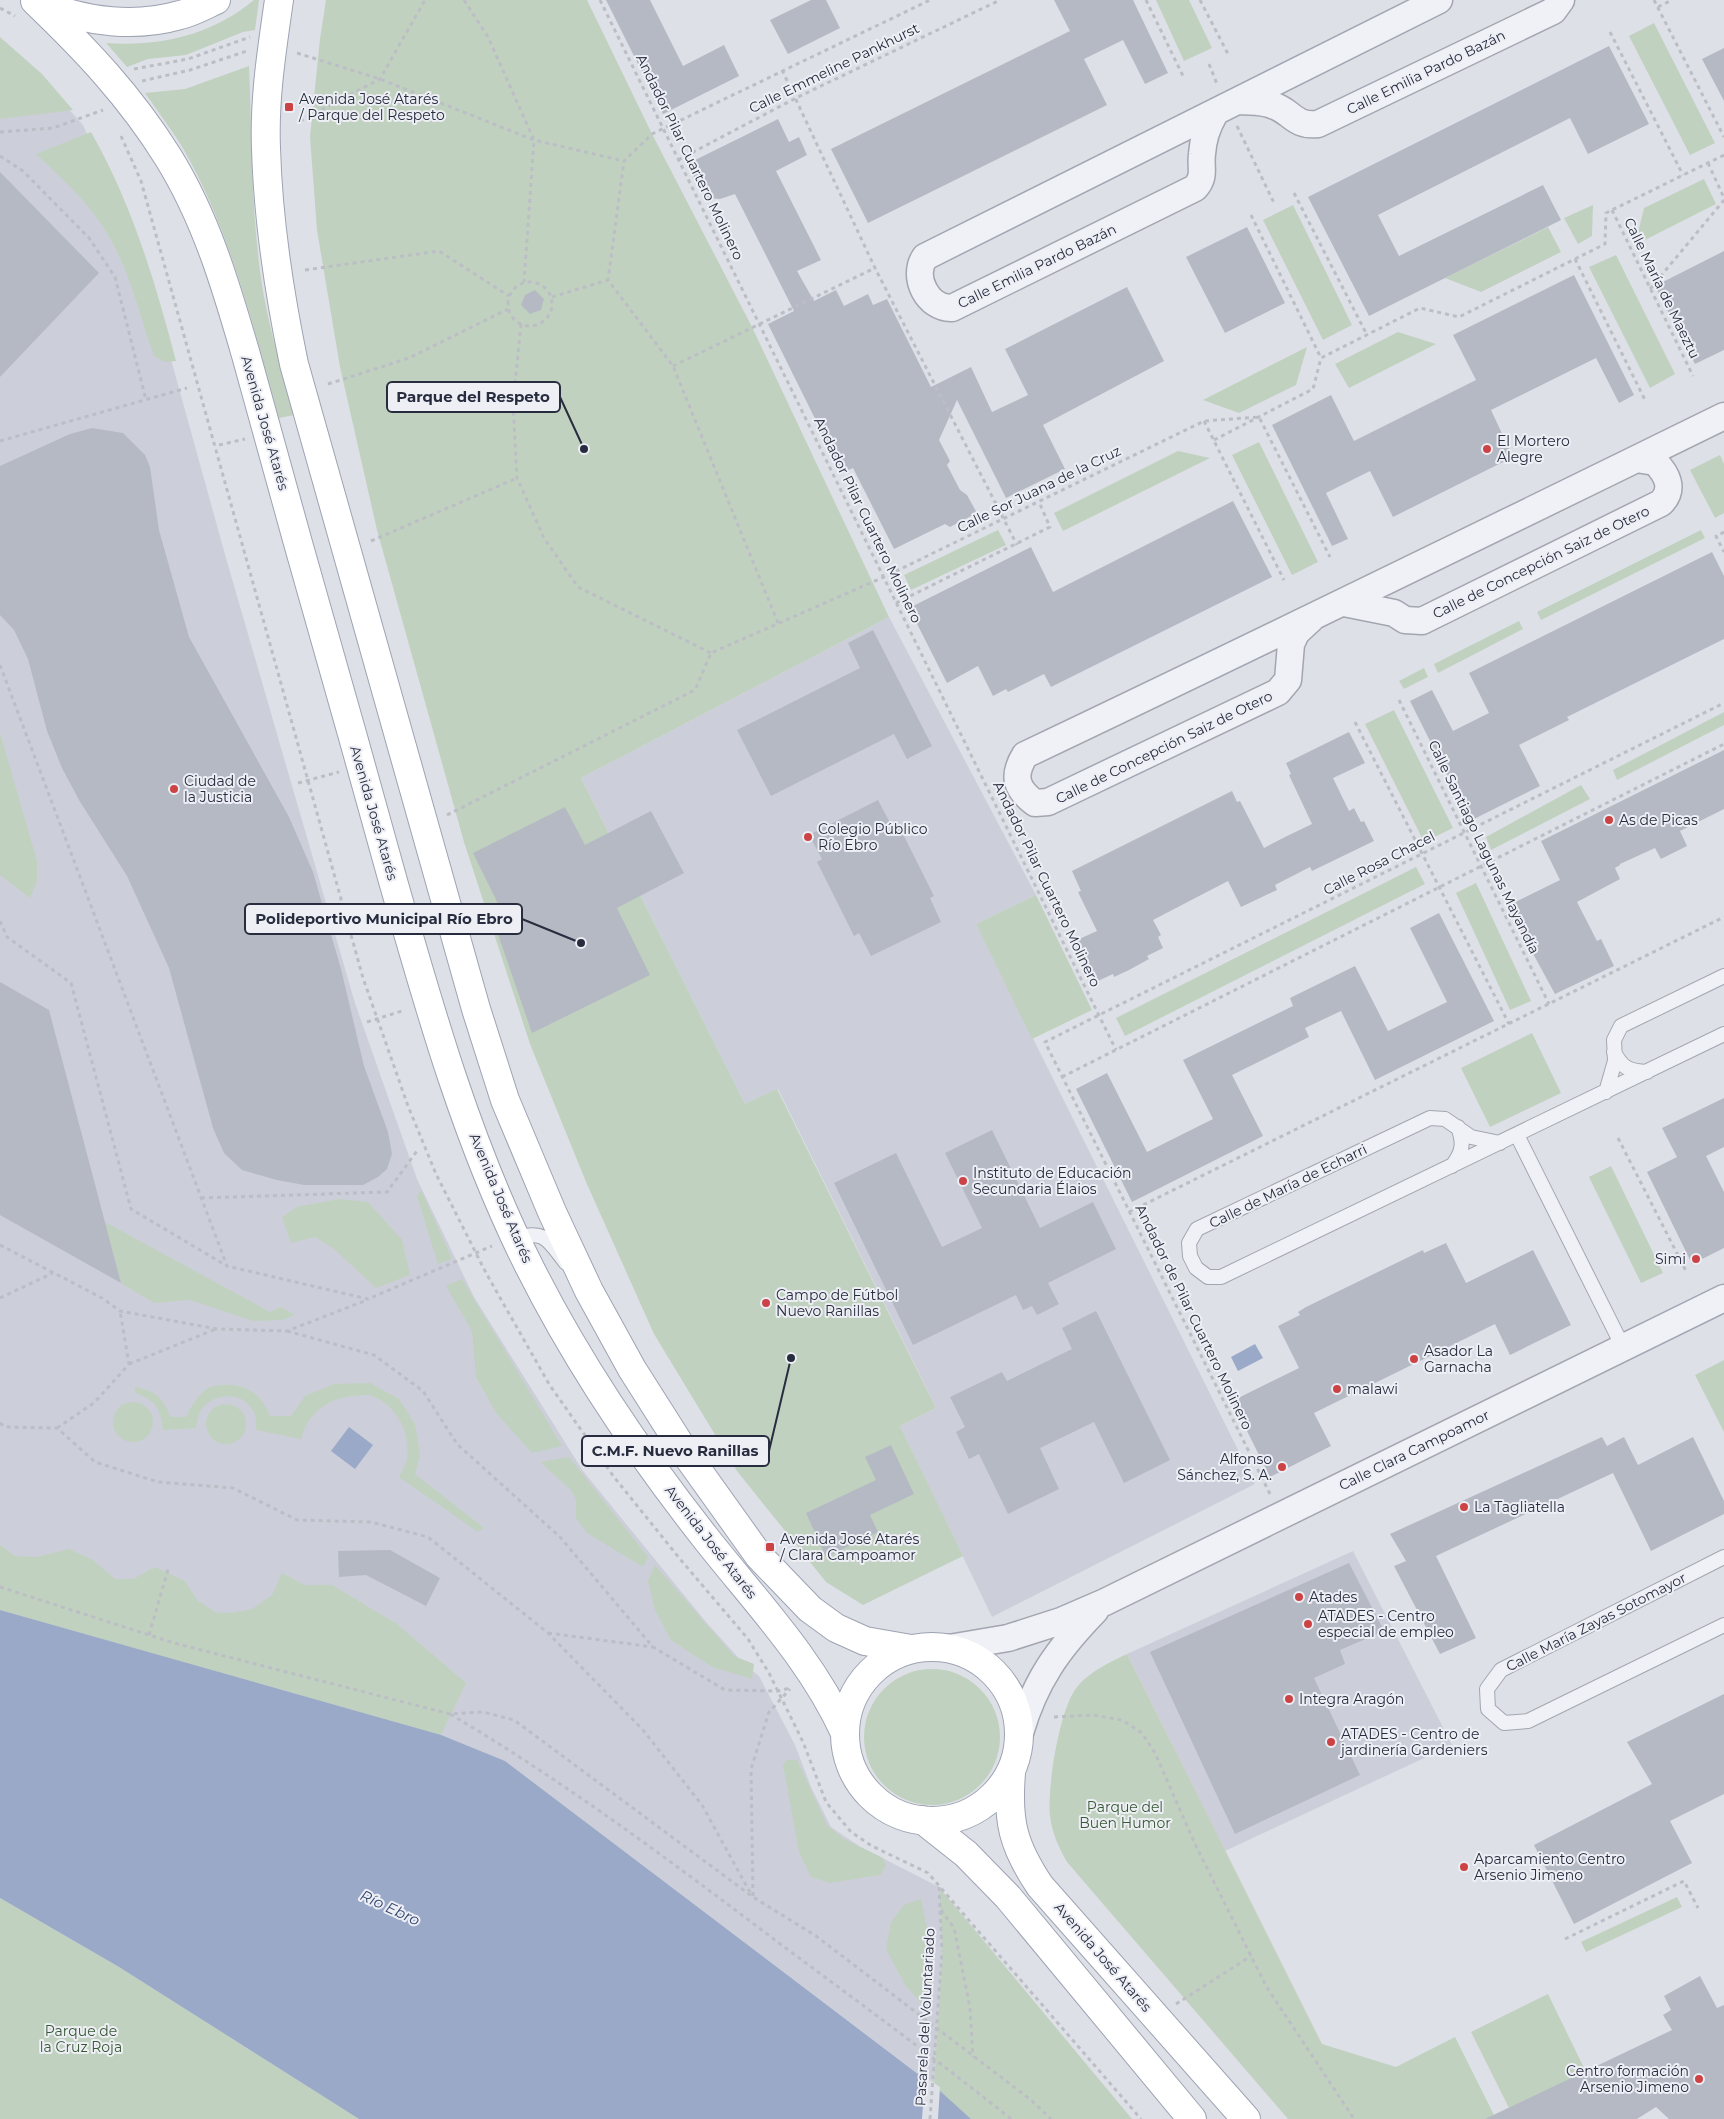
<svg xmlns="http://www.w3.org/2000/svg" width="1724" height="2119" viewBox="0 0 1724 2119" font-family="Montserrat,sans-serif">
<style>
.built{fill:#cccfd9}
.green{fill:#c1d1bf}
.water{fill:#99a9c7}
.pier{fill:#dee0e7}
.building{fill:#b5b9c4}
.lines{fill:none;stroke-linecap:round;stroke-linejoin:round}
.service-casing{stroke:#a3a6b1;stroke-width:16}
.minor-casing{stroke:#a3a6b1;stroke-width:29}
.primary-casing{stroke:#9da3b3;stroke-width:30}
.path{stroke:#bcbec6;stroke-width:3;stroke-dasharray:4 4;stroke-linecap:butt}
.service{stroke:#f0f1f6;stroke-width:14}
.minor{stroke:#f0f1f6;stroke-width:26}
.primary{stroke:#fff;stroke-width:28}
.path-bridge{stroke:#bcbec6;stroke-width:3;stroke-dasharray:4 4;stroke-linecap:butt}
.poi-dot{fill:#cc4345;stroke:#edeff5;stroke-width:2}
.labels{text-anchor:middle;stroke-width:4;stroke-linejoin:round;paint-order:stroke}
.street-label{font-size:14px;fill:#272c3e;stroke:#edeff5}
.poi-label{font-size:14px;fill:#272c3e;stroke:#edeff5;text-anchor:start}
.park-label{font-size:14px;fill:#375935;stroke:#edeff5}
.water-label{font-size:15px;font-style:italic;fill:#324671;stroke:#edeff5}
.leader{fill:none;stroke:#272c3e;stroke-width:2}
.callout-dot{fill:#272c3e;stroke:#edeff5;stroke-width:2}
.callout{fill:#edeff5;stroke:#272c3e;stroke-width:2}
.callout-label{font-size:15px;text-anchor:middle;font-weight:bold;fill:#272c3e}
</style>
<rect width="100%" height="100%" fill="#dee0e7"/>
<path class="built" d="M0,44l26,18 57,63 61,137 82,296 129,445 62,176 57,118 109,174 123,151 39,43 14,11 36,69 16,42 20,40 28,19 80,41 3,64 -8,135 -429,-325 -505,-151z
M889,617l147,278 -60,29 279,560 -263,133 -92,-191 36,-18 -12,-25 -146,-294 -33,15 -164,-326z
M1353,1551l99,194 -227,106 -98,-197z"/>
<path class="green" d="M254,0h5l-4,30 -12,2 -57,23 -38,4 -21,8 -21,-24c54,4 106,-8 148,-43z
M326,0h261l65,134 100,193 137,290 -308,161 164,326 32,-15 159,319 -36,18 63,130 -100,49 -37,-23 -89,-111 -83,-137 -68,-152 -56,-138 -66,-202 -87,-312 -37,-163 -23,-137 -7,-93 10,-98z
M1156,0h33l23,48 -28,13z
M1654,23l61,120 -25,12 -61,-119z
M0,37l42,37 31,36 -73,9z
M249,66c3,68 2,137 11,205 6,48 21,96 34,144l-15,3c-26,-92 -48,-185 -95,-268 -12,-20 -26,-38 -39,-57l40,-4z
M91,132c41,72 64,149 85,229l-11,1 -11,-6c-16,-45 -26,-95 -55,-135 -17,-25 -41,-46 -63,-67z
M1704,179l12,25 -81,41 9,-37z
M1293,205l59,120 -29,15 -60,-120z
M1593,205l-1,31 -14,8 -14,-26z
M1548,227l13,25 -80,40 -36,-14z
M1616,255l59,119 -25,14 -61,-121z
M1398,332l38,12 -87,44 -14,-24z
M1307,347l-11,38 -57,28 -36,-13z
M1259,442l59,120 -26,13 -60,-120z
M1178,451l32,7 -147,73 -9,-18z
M1720,455l4,9v49l-9,5 -25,-48z
M998,530l8,15 -95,45 -7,-15z
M1701,530l4,8 -164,82 -4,-8z
M1519,621l4,8 -85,44 -4,-9z
M1424,668l4,9 -24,12 -5,-8z
M1394,710l59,118 -29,14 -59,-118z
M1724,712v13l-107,55 -4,-10z
M0,733l37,128v20l-7,17 -30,-23z
M1581,785l9,14 -99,51 -5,-13z
M1416,867l9,17 -300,152 -9,-18z
M1476,883l55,118 -21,9 -54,-117z
M1036,895l56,115 -60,29 -56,-115z
M1532,1033l29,60 -71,34 -29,-59z
M1611,1166l52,107 -22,10 -52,-106z
M421,1190l31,69 -14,5 -21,-68z
M339,1199l29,3 34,38 8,35 -34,13 -42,-39 -19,-12 -24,6 -9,-26 15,-10z
M105,1222l165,90 11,-5 14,8 -13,5 -29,1 -63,-21 -36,3 -33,-20z
M462,1279l100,167 -30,7 -36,-40 -20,-36 -4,-46 -26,-45z
M1724,1360v72l-29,-57z
M370,1383l29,16 16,25 5,31 -5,19 69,54 -6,4 -79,-55c2,-5 7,-12 8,-18 4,-26 -11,-56 -38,-64 -4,-1 -11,1 -16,1 -25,2 -46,18 -52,43l-45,-9c0,-5 0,-11 -1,-15 -8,-24 -41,-24 -54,-5 -3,4 -4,13 -5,18l-33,2c-3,-23 -6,-28 -27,-37l-2,-6c22,4 28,10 37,30h15c5,-10 13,-25 24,-30 3,-2 9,-1 12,-2 23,-2 40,9 48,31h21l14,-20 29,-12z
M113 1422a20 20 0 1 1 40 0a20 20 0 1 1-40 0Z
M206 1424a20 20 0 1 1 40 0a20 20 0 1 1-40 0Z
M569,1457l79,100 -5,10 -56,-34 -11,-15v-18l-5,-10 -31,-28z
M0,1545l15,11 21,1 33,-8 24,11 22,19h18l22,-12 30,14 12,19 18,12 16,1 21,-4 20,-14 10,-22 23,12h27l65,39 69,59 -25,52 -441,-125z
M655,1565l79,91 20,8 -2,15 -40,-12 -41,-27 -16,-30 -7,-29z
M1127,1654l195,390 74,23 59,-30 41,82h-208l-221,-257c-8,-14 -15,-29 -17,-46 -3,-27 9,-107 27,-129 12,-15 33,-25 50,-33z
M864 1737a68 68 0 1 1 136 0a68 68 0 1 1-136 0Z
M786,1760h11l30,65 17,14 39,19 3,8 -6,9 -51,8 -18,-6 -12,-25 -16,-87z
M939,1887l193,232h-161l-37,-33 8,-135z
M1677,1897l5,10 -96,45 -5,-10z
M0,1898l119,69 240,152h-359z
M921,1899l11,53 -3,60 -24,-27 -19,-36 5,-27 13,-17z
M1548,1994l38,78 -77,36 -38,-76z"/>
<path class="water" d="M1255,1344l8,14 -25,13 -7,-14z
M349,1427l24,18 -18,24 -24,-18z
M0,1610l441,125 64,26 434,329 32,29h-612l-240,-152 -119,-69z"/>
<path class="pier" d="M925,2077l15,10 -2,32h-16z"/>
<path class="building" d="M606,0h44l33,66 41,-21 15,31 -76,38z
M811,0h15l14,28 -52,26 -18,-34z
M1054,0h79l35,73 -23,11 -22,-44 -39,19 23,46 -239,118 -37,-74 239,-118z
M1609,46l40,78 -61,30 -18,-36 -192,97 21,41 144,-71 18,35 -192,96 -61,-119z
M1724,48v53l-22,-42z
M778,119l11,23 10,-5 8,18 -31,16 45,89 -24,11 17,30 22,-11 8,16 24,-12 5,11 14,-6 44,88 40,-20 21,45 36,-17 -23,-46 122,-62 37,74 -121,64 22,44 -59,29 -49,-98 -18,40 11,21 -3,4 13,25 7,5 10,18 -27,14 -5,-3 -51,25 -41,-81 -11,5 -74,-149 26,-13 -59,-117 -15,5 -11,-1 -6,-4 -16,-30z
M0,172l99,101 -99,104z
M1247,227l38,76 -60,30 -39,-76z
M1724,251v99l-29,14 -40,-78z
M1574,275l60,120 -15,8 -23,-45 -105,52 22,47 -120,60 -23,-46 -44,22 22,46 -16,7 -60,-121 59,-30 23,46 122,-61 -23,-45z
M535,290l9,9 -3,11 -11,4 -9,-9 4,-10z
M92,428l31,5 22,22 5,12 9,63 30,107 100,180 24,55 28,97 23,97 24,66 4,22 -5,15 -9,8 -15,8h-59l-27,-5 -35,-10 -18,-17 -11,-25 -44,-160 -42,-92 -48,-76 -17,-32 -15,-37 -19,-72 -14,-29 -14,-15v-149l70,-32z
M1233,501l39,76 -221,110 -7,-13 -36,18 -2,-3 -13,7 -15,-30 -31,17 -38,-75 122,-61 22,45z
M1712,552l12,24v63l-157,78 2,3 -50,25 21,41 -70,35 -60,-120 22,-11 21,41 36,-18 -20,-40z
M873,630l59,116 -25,13 -13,-25 -123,62 -34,-66 123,-62 -12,-25z
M1349,732l16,31 -32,15 16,33 5,-3 7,14 3,-1 10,20 -62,30 -2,-4 -35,18 2,5 -36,17 -13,-26 -75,39 8,15 -3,2 5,11 -16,8 2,3 -20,11 -15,7 -1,-3 -15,7 -21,-41 20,-9 -19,-39 3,-1 -9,-20 160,-80 5,11 3,-1 24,47 23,-12 25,-12 -23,-49 2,-1 -5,-11z
M1724,750v59l-44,22 7,15 -26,13 -6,-11 -35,16v1l-5,3 5,11 -43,23 20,39 4,-2 13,27 -59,28 -48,-88 53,-26 -19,-39z
M878,800l12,23 6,-3 38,76 -4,2 11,24 -70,34 -12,-23 -5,3 -37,-74 5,-3 -13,-24z
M565,807l20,38 66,-34 33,62 -67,35 33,67 -118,58 -39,-113 10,-6 -30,-61z
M1439,913l55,108 -119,59 -34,-69 -36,17 4,9 -77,38 31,61 -131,66 -56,-113 31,-16 40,79 66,-33 -30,-59 110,-54 -3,-8 65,-32 33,65 59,-29 -37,-74z
M0,982l49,28 72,273 -121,-68z
M1724,1098v49l-18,9 18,36v56l-32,16 -45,-92 30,-15 -15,-29z
M992,1130l48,98 53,-26 23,47 -68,34 11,21 -22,11 -5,-9 -9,4 -7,-15 -103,50 -79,-162 62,-30 46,94 40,-19 -37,-75z
M1446,1243l20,40 67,-33 38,75 -61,30 -15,-31 -181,89 17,33 -61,31 -38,-76 67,-33 -21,-42 22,-11 -2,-3 8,-5 117,-57 1,3z
M1096,1311l74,149 -46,23 -30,-61 -54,26 19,41 -51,25 -29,-60 -10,5 -13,-27 9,-5 -15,-30 52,-25 5,9 65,-32 -10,-21z
M1602,1437l5,9 17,-9 14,28 55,-28 31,64v13l-73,37 -38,-78 -177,83 40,82 -36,16 -46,-88 12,-5 -16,-27z
M891,1445l23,49 -44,21 8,17 -52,25 -20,-44 70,-33 -11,-23z
M390,1550l50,28 -14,28 -60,-31 -27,2 -1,-26z
M1349,1563l35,68 -44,19 5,14 -31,14 46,97 -125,59 -85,-182z
M1724,1694v100l-54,27 22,42 -118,61 -40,-79 118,-61 -25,-42z
M1700,1976l17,32 7,-3v114h-55l-13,-12 -19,12h-152l187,-89 -9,-15 8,-5 -7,-14z"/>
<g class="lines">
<defs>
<path id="service" d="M1614,1052c8,16 15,19 33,20
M1606,1092l9,-31 -1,-21 7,-14 103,-50
M1517,1135l106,212
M1500,1143l-29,-6 -26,-18 -15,-1 -233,111 -8,14 1,13 6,12 12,9h13l503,-243
M1452,1166c11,-14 12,-23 6,-39
M517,1238c29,-9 32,4 49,25
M1724,1557l-223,113 -14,19 1,20 16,14 24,-2 196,-96"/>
<path id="minor" d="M1240,101c11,1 22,0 32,4 20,6 22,22 46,19l235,-113 8,-11
M1214,115c-7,12 -11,24 -12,39 -2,14 4,22 -7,34l-243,120c-24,1 -41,-31 -27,-51l514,-257
M1344,603l50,10 11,7 17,1 239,-118c14,-14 6,-29 -6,-41l-19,-3
M1311,619l-15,14 -5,11 -3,36 -10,12 -230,110 -13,1c-19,-14 -23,-27 -10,-48 234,-111 466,-225 699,-339
M949,1648l59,-10 53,-17 44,-19 619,-304
M1020,1733c15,-52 38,-84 75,-122"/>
<path id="primary" d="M279,0c-7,49 -15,98 -13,148 2,73 13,144 28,216l182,645 29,91 47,112 37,79 43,78 54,85 73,102 51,53 26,19 29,13 46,8
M35,1c51,49 95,95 133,156 38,61 58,129 78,198 18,63 35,126 52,188 32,113 64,225 95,338 37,130 75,264 136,385 48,96 109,186 175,270 50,64 107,122 141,197
M44,5c43,17 91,23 136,10 13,-3 25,-10 36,-15
M845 1734a87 87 0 1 1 174 0a87 87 0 1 1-174 0Z
M1011,1773c-4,48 2,73 29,113l206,233
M923,1820l43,34 42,43 184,222"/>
</defs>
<use href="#service" class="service-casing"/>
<use href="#minor" class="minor-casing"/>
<use href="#primary" class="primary-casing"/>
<path class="path" d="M464,0l24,37 46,103 -10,142
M600,0l516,1050
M1146,0l38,78
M1200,0l28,54
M1654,0l70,137
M1658,7l14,-7
M0,8l15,8
M1610,32l73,143
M297,53l83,26 154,61 90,21
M1209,64l8,20
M134,69l54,-10 62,-22
M782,70l93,198 142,277
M142,81l48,-11 57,-19
M300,121l80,-42 45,-79
M1237,126l37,77
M0,132l53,-4 50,-18
M121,136l20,45 222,797 45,128 28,68 50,99 63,111 65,93 66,82 68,80 21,34 34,69 23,60 25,30 21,14 56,27 213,246
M0,156l23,15 66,67 26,39 31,123
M678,160l118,-62 204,-98
M1708,163l16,35
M1294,193l73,142
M1612,210l81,166
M1251,215l70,143
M1575,259l70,141
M305,270l134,-19 70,45
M508 304a22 22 0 1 1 44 0a22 22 0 1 1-44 0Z
M1650,289l74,-89
M552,297l56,-17
M521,324l-8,80 4,74 27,60 34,49 133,66
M673,366l202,-98
M328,384l81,-26 99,-49
M1204,421l80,159
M1214,440l99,-51 8,-31 99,-50 39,9 146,-73 1,-31 118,-58
M0,441l187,-53
M219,445l26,-6
M1724,532l-8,4 8,16
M371,541l146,-63
M896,603l154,-76 -11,-25
M778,623l-105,-257 -65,-86 16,-119 28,-27 278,-134
M0,665l227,601 141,33 124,-53
M1399,700l150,304
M1355,722l154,302
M298,783l41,-11
M447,815l248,-125 16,-37 173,-76 320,-156 55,-4 71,140
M0,921l7,16 64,46 60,226 96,57
M367,1022l38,-12
M1062,1077l662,-333
M1618,1138l69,135
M201,1198l186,-6 30,-41
M1129,1212l595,-295
M0,1245l102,53 18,13 97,18 70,2 80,-31
M0,1298l53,-25
M287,1331l87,24 49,36 34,53 103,93 93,110 72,43 53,1 12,-3
M129,1364l87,-35
M0,1423l5,4 52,1 38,34 63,20 75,6 64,32 74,2 57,15 120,96 95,97 59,75 50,91
M57,1428l38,-26 34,-38 -9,-53
M1270,1494l-225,-452 679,-339
M0,1587l174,56 276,71
M548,1633l105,14
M149,1635l20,-69
M1054,1717l39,-2 29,5 20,13 13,20 40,91 71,142 88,133
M939,1887l3,64
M753,1896l-2,-127 18,-57 21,-23
M941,1910l13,18 16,80 3,49
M1565,1939l119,-58 14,27
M1176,2004l75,-48
M1011,2119c-76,-61 -154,-118 -232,-176 -107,-81 -214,-161 -329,-229l33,-2 31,8 239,177 63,39 215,164 20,19"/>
<use href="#service" class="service"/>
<use href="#minor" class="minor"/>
<use href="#primary" class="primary"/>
<path class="path-bridge" d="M930,2119l12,-168"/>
</g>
<g class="poi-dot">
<rect x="284" y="102" width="10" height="10" rx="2.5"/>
<circle cx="1487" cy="449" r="5"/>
<circle cx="174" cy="789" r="5"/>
<circle cx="1609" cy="820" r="5"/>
<circle cx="808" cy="837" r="5"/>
<circle cx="963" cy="1181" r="5"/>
<circle cx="1696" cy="1259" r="5"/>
<circle cx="766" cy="1303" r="5"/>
<circle cx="1414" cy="1359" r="5"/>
<circle cx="1337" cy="1389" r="5"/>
<circle cx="1282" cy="1467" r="5"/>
<circle cx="1464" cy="1507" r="5"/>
<rect x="765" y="1542" width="10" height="10" rx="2.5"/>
<circle cx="1299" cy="1597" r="5"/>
<circle cx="1308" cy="1624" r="5"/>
<circle cx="1289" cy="1699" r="5"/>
<circle cx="1331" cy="1742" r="5"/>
<circle cx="1464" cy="1867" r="5"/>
<circle cx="1699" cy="2079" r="5"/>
</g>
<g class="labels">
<g class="street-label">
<text transform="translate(834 68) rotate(-26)" y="5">Calle Emmeline Pankhurst</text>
<text transform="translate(1426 72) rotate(-26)" y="5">Calle Emilia Pardo Bazán</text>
<text transform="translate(690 157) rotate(64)" y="5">Andador Pilar Cuartero Molinero</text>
<text transform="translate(1037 266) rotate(-26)" y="5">Calle Emilia Pardo Bazán</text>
<text transform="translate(1662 288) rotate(64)" y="5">Calle María de Maeztu</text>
<text transform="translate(265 423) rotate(74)" y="5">Avenida José Atarés</text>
<text transform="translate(1039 489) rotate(-26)" y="5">Calle Sor Juana de la Cruz</text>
<text transform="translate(868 520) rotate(64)" y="5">Andador Pilar Cuartero Molinero</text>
<text transform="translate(1541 562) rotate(-26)" y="5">Calle de Concepción Saiz de Otero</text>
<text transform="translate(1164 747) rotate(-26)" y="5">Calle de Concepción Saiz de Otero</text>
<text transform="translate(374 813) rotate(74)" y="5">Avenida José Atarés</text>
<text transform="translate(1484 847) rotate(64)" y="5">Calle Santiago Lagunas Mayandía</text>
<text transform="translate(1379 863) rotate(-27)" y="5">Calle Rosa Chacel</text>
<text transform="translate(1047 884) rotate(64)" y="5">Andador Pilar Cuartero Molinero</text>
<text transform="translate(1288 1186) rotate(-26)" y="5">Calle de María de Echarri</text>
<text transform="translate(501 1198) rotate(67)" y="5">Avenida José Atarés</text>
<text transform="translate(1194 1317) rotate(64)" y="5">Andador de Pilar Cuartero Molinero</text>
<text transform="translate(1414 1450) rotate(-26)" y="5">Calle Clara Campoamor</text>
<text transform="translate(711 1542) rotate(52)" y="5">Avenida José Atarés</text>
<text transform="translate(1596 1622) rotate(-27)" y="5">Calle María Zayas Sotomayor</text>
<text transform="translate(1103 1957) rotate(49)" y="5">Avenida José Atarés</text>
<text transform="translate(925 2017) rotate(-87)" y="5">Pasarela del Voluntariado</text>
</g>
<g class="poi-label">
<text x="299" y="104">Avenida José Atarés<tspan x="299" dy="16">/ Parque del Respeto</tspan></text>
<text x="1497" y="446">El Mortero<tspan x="1497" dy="16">Alegre</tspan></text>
<text x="184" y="786">Ciudad de<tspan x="184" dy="16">la Justicia</tspan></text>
<text x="1619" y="825">As de Picas</text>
<text x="818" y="834">Colegio Público<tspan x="818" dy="16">Río Ebro</tspan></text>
<text x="973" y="1178">Instituto de Educación<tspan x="973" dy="16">Secundaria Élaios</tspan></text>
<text x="1686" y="1264" text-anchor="end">Simi</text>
<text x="776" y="1300">Campo de Fútbol<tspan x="776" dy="16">Nuevo Ranillas</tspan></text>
<text x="1424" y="1356">Asador La<tspan x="1424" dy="16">Garnacha</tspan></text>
<text x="1347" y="1394">malawi</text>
<text x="1272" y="1464" text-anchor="end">Alfonso<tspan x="1272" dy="16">Sánchez, S. A.</tspan></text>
<text x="1474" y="1512">La Tagliatella</text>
<text x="780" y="1544">Avenida José Atarés<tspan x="780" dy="16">/ Clara Campoamor</tspan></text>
<text x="1309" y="1602">Atades</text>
<text x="1318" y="1621">ATADES - Centro<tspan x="1318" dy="16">especial de empleo</tspan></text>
<text x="1299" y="1704">Integra Aragón</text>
<text x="1341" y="1739">ATADES - Centro de<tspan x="1341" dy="16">jardinería Gardeniers</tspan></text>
<text x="1474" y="1864">Aparcamiento Centro<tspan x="1474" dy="16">Arsenio Jimeno</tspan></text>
<text x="1689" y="2076" text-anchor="end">Centro formación<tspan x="1689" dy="16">Arsenio Jimeno</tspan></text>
</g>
<g class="park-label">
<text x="1125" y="1812">Parque del<tspan x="1125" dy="16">Buen Humor</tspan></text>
<text x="81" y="2036">Parque de<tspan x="81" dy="16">la Cruz Roja</tspan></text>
</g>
<g class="water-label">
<text transform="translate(390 1908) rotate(25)" y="5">Río Ebro</text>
</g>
</g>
<path class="leader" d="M584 449L560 397M581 943L522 919M791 1358L769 1451"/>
<g class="callout-dot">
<circle cx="584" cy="449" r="5"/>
<circle cx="581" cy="943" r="5"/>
<circle cx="791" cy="1358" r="5"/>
</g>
<g class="callout">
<rect x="387" y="382" width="173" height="30" rx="5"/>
<rect x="245" y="904" width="277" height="30" rx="5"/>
<rect x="582" y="1436" width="187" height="30" rx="5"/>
</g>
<g class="callout-label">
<text x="473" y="402">Parque del Respeto</text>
<text x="384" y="924">Polideportivo Municipal Río Ebro</text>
<text x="675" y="1456">C.M.F. Nuevo Ranillas</text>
</g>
</svg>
